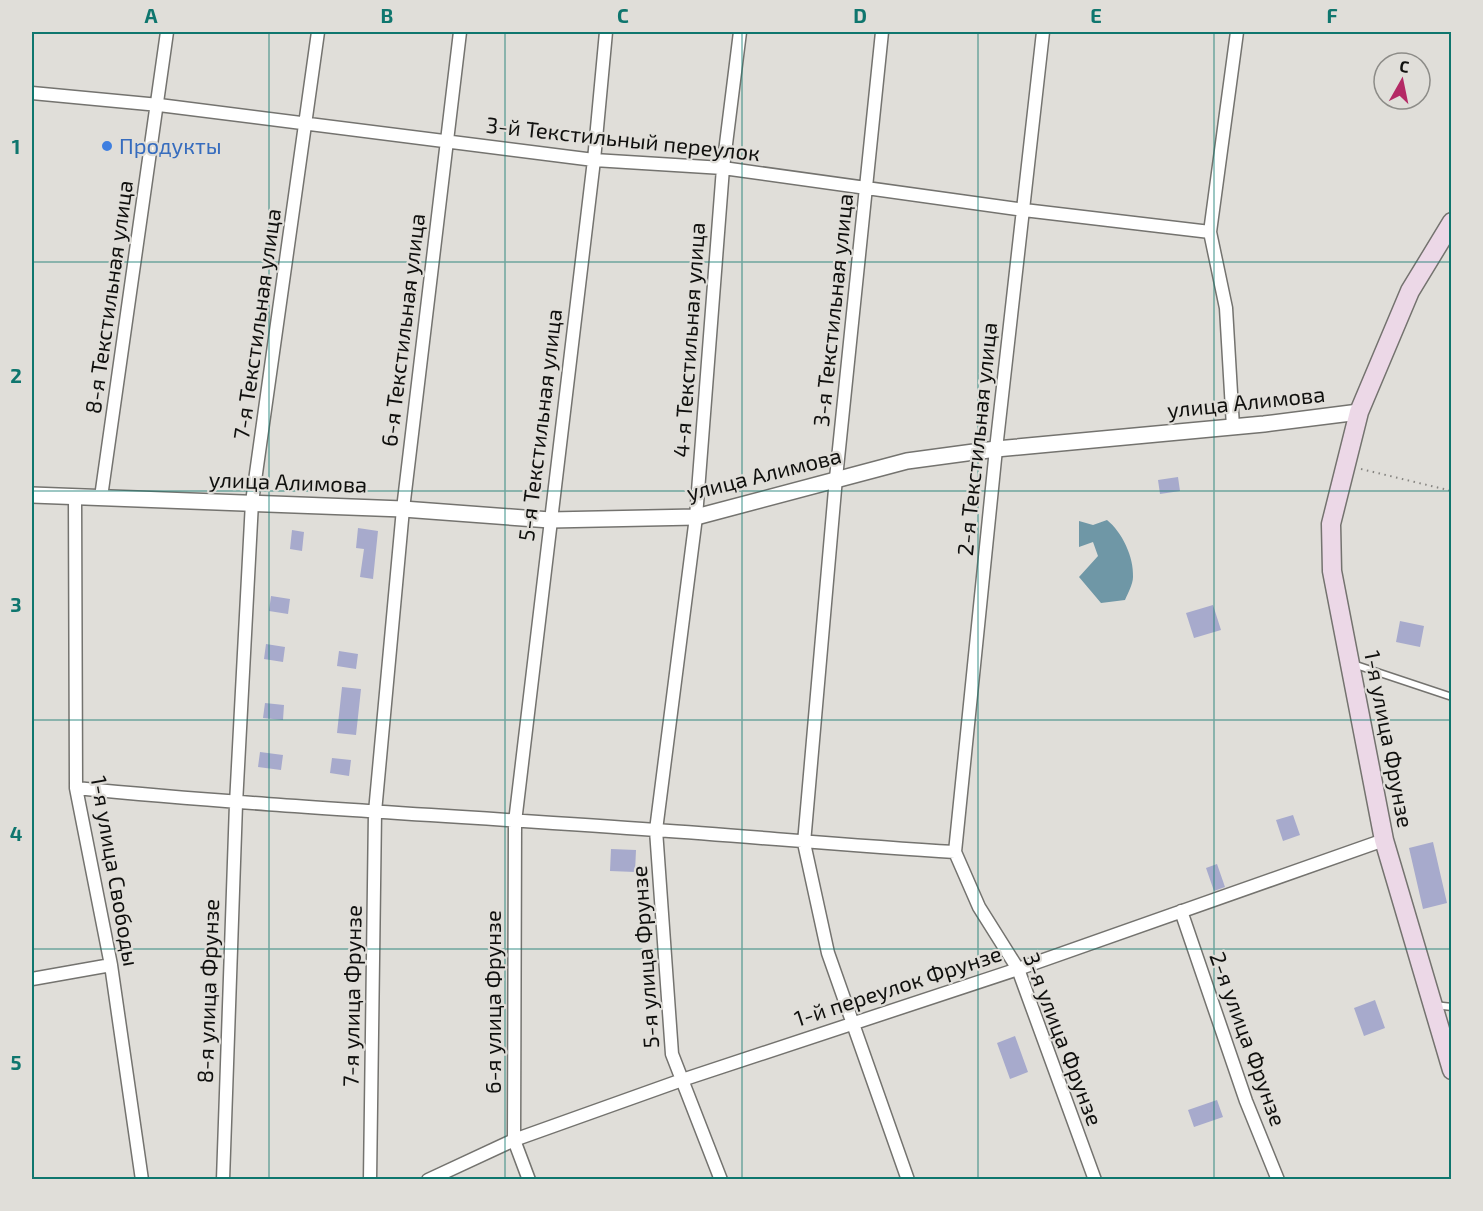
<svg xmlns="http://www.w3.org/2000/svg" width="1483" height="1211" viewBox="0 0 1483 1211" font-family="'Exo 2',sans-serif">
<style>
.water{fill:#6f97a6}
.building{fill:#a7aacc}
.lines{fill:none;stroke-linecap:round;stroke-linejoin:round}
.service-casing{stroke:#74736f;stroke-width:9}
.minor-casing{stroke:#74736f;stroke-width:15}
.tertiary-casing{stroke:#74736f;stroke-width:18}
.secondary-casing{stroke:#74736f;stroke-width:21}
.path{stroke:#868581;stroke-width:2;stroke-dasharray:1.5 4.5;stroke-linecap:butt}
.service{stroke:#fff;stroke-width:6}
.minor{stroke:#fff;stroke-width:12}
.tertiary{stroke:#fff;stroke-width:15}
.secondary{stroke:#ecd8e7;stroke-width:18}
.grid{fill:none;stroke:#0f766e;stroke-width:1.5;stroke-opacity:0.55}
.shop-dot{fill:#3f7fe0;stroke:#e0ded9;stroke-width:2}
.labels{text-anchor:middle;stroke-width:4.5;stroke-linejoin:round;paint-order:stroke}
.street-label{font-size:22px;fill:#10100e;stroke:#e0ded9}
.shop-label{font-size:22px;fill:#366cbe;stroke:#e0ded9;text-anchor:start}
.neatline{fill:none;stroke:#0f766e;stroke-width:2}
.grid-label{font-size:20px;text-anchor:middle;font-weight:bold;fill:#0f766e}
</style>
<rect width="100%" height="100%" fill="#e0ded9"/>
<path class="water" d="M1107,520c15,12 27,37 26,57 0,7 -5,16 -8,23l-24,3 -22,-26 19,-21 -5,-14 -14,5v-26l14,4z"/>
<path class="building" d="M1178,477l2,14 -20,3 -2,-14z
M358,528l20,3 -5,48 -13,-2 4,-28 -8,-1z
M292,530l12,2 -2,19 -12,-2z
M271,596l19,3 -2,15 -19,-3z
M1213,605l8,25 -27,8 -8,-25z
M1400,621l24,5 -4,21 -24,-5z
M266,644l19,3 -2,15 -19,-3z
M339,651l19,3 -2,15 -19,-3z
M342,687l19,2 -5,46 -19,-2z
M265,703l19,2 -1,15 -20,-2z
M260,752l23,3 -2,15 -23,-3z
M332,758l19,2 -2,16 -19,-3z
M1293,815l7,20 -17,6 -7,-21z
M1433,842l14,61 -24,6 -14,-61z
M611,849l25,1 -1,22 -25,-1z
M1217,864l8,23 -11,4 -8,-23z
M1375,1000l10,28 -21,8 -10,-28z
M1015,1036l13,36 -18,7 -13,-36z
M1217,1100l6,17 -29,10 -6,-17z"/>
<g class="lines">
<defs>
<path id="service" d="M1353,664l99,33
M1434,1005l18,2"/>
<path id="minor" d="M882,32l-46,446 -32,365 24,110 80,227
M1043,32l-47,417 -41,403 24,55 39,62 77,211
M32,93l127,12 435,55 129,8 301,42 186,22
M1233,427l-7,-119 -16,-76 27,-200
M75,496l1,292 35,177 31,215
M101,497l66,-465
M76,788c193,19 387,28 580,42 100,7 199,16 299,22
M1181,911l65,190 32,79
M32,979l79,-14
M223,1180l13,-376 16,-302 66,-470
M370,1180l5,-368 28,-303 57,-477
M428,1180l86,-40 168,-60 336,-111 366,-129
M529,1180l-15,-40 1,-318 79,-662 12,-128
M721,1180l-49,-126 -16,-224 40,-313 27,-349 17,-136"/>
<path id="tertiary" d="M32,495l371,14 147,11 146,-3 211,-56 89,-12 268,-25 95,-12"/>
<path id="secondary" d="M1452,222l-42,69 -51,121 -28,112 1,47 52,269 68,230"/>
</defs>
<use href="#service" class="service-casing"/>
<use href="#minor" class="minor-casing"/>
<use href="#tertiary" class="tertiary-casing"/>
<use href="#secondary" class="secondary-casing"/>
<path class="path" d="M1361,469l91,22"/>
<use href="#service" class="service"/>
<use href="#minor" class="minor"/>
<use href="#tertiary" class="tertiary"/>
<use href="#secondary" class="secondary"/>
</g>
<path class="grid" d="M269,32v1148M505,32v1148M742,32v1148M978,32v1148M1214,32v1148M32,262h1420M32,491h1420M32,720h1420M32,949h1420"/>
<circle class="shop-dot" cx="107" cy="146" r="6"/>
<g class="labels">
<g class="street-label">
<text transform="translate(623 139) rotate(6)" y="8">3-й Текстильный переулок</text>
<text transform="translate(109 297) rotate(-82)" y="8">8-я Текстильная улица</text>
<text transform="translate(833 310) rotate(-84)" y="8">3-я Текстильная улица</text>
<text transform="translate(257 324) rotate(-82)" y="8">7-я Текстильная улица</text>
<text transform="translate(403 330) rotate(-83)" y="8">6-я Текстильная улица</text>
<text transform="translate(689 340) rotate(-86)" y="8">4-я Текстильная улица</text>
<text transform="translate(1246 402) rotate(-6)" y="8">улица Алимова</text>
<text transform="translate(540 425) rotate(-83)" y="8">5-я Текстильная улица</text>
<text transform="translate(977 439) rotate(-84)" y="8">2-я Текстильная улица</text>
<text transform="translate(764 474) rotate(-14)" y="8">улица Алимова</text>
<text transform="translate(288 482) rotate(2)" y="8">улица Алимова</text>
<text transform="translate(1389 739) rotate(79)" y="8">1-я улица Фрунзе</text>
<text transform="translate(115 871) rotate(80)" y="8">1-я улица Свободы</text>
<text transform="translate(645 957) rotate(-94)" y="8">5-я улица Фрунзе</text>
<text transform="translate(898 986) rotate(-18)" y="8">1-й переулок Фрунзе</text>
<text transform="translate(208 991) rotate(-88)" y="8">8-я улица Фрунзе</text>
<text transform="translate(352 996) rotate(-89)" y="8">7-я улица Фрунзе</text>
<text transform="translate(493 1002) rotate(-90)" y="8">6-я улица Фрунзе</text>
<text transform="translate(1063 1039) rotate(69)" y="8">3-я улица Фрунзе</text>
<text transform="translate(1248 1039) rotate(70)" y="8">2-я улица Фрунзе</text>
</g>
<g class="shop-label">
<text x="119" y="154">Продукты</text>
</g>
</g>
<rect width="1483" height="1211" fill="none" stroke="#e0ded9" stroke-width="66"/>
<g transform="translate(1402 81) rotate(9)"><circle r="28" fill="#e0ded9" stroke="#8d8c88" stroke-width="1.5"/>
<path d="M0-4.5L10 22L0 15L-10 22Z" fill="#b42965"/>
<text y="-9" font-size="16" font-weight="bold" text-anchor="middle" fill="#10100e">С</text>
</g>
<rect x="33" y="33" width="1417" height="1145" class="neatline"/>
<g class="grid-label">
<text x="151" y="23">A</text>
<text x="387" y="23">B</text>
<text x="623" y="23">C</text>
<text x="860" y="23">D</text>
<text x="1096" y="23">E</text>
<text x="1332" y="23">F</text>
<text x="16" y="154">1</text>
<text x="16" y="383">2</text>
<text x="16" y="612">3</text>
<text x="16" y="841">4</text>
<text x="16" y="1070">5</text>
</g>
</svg>
